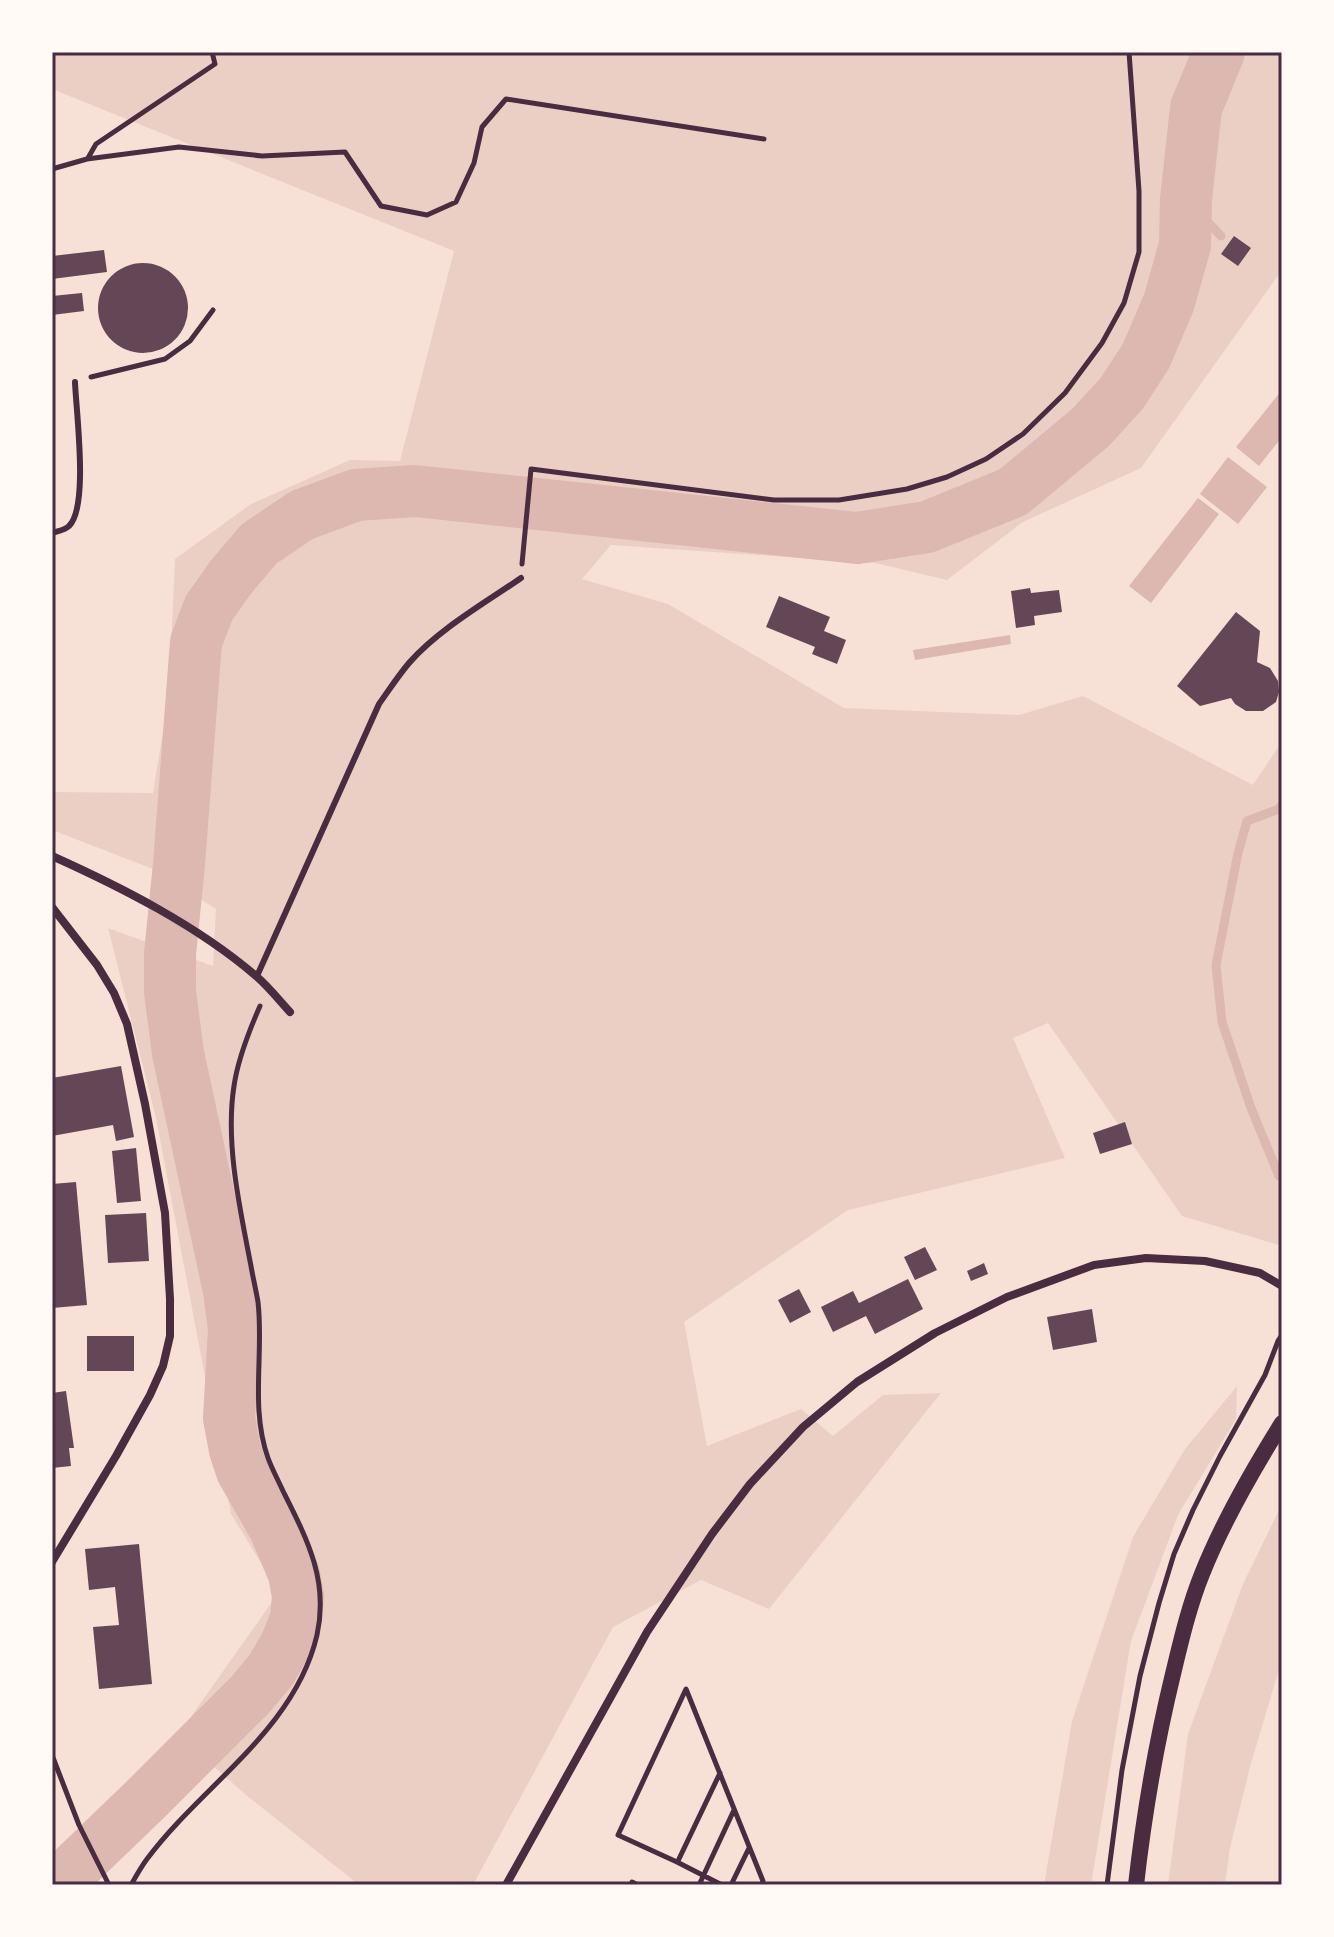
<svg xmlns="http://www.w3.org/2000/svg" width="1334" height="1937" viewBox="0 0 1334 1937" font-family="'Sofia Sans Condensed',sans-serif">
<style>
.green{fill:#ebcfc5}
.water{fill:#dcb8b0}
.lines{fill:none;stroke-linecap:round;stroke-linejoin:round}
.stream{stroke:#dcb8b0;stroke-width:9}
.river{stroke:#dcb8b0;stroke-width:52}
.building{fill:#644757}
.path{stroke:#4a2c40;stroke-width:5}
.service{stroke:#4a2c40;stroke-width:6}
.minor{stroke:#4a2c40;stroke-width:8}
.secondary{stroke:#4a2c40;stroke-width:16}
.neatline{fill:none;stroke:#4a2c40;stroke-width:3}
</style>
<rect width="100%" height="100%" fill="#f7e1d7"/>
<path class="green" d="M52,52h1230v218l-141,198 -118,54 -76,58 -72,-17 -264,-18 -29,34 86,25 176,104 175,7 64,-19 170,89 24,-36 5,-4v501l-100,-30 -134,-193 -35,15 52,120 -217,52 -164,112 23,124 94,-37 32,27 50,-41 58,-2 -172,216 -68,-29 -88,47 -140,258h-114l-113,-90 -68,-60 101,-143 -48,-78 -75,-396 -48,-190 105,38 3,-57 -63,-40 -101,-39v-38l101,1 16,-98 6,-136 76,-55 99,-44 50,1 54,-210 -402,-162z
M1237,1386l-1,33 -58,96 -47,126 -40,244h-47l28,-164 61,-184 52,-88z
M1282,1504v155l-32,108 -20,81 -5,37h-57l20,-151 55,-150z"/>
<path class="water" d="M1282,390v47l-23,29 -23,-19z
M1228,457l39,30 -29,37 -38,-30z
M1198,498l21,16 -68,89 -22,-17z
M1010,635l1,9 -96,16 -2,-10z"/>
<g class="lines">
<path class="stream" d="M1186,199l35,37
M1279,1176l-28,-68 -29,-86 -6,-57 22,-112 9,-32 32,-12 3,-4"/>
<path class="river" d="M62,1885l6,-11 78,-75 104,-104 21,-25 15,-26 10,-25 2,-23 -4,-22 -19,-45 -33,-58 -7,-21 -6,-32 5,-89 -5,-38 -51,-238 -8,-61v-38l9,-90 17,-222 13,-34 22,-31 28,-33 43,-29 54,-20 59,-4 442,47 70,-11 86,-35 78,-65 31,-34 24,-37 23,-54 16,-57 1,-46 10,-91 23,-56"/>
</g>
<path class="building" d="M1234,236l17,12 -13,18 -17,-12z
M104,250l3,22 -55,7v-23z
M98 308a45 45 0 1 1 90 0a45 45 0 1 1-90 0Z
M82,293l2,18 -32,4v-19z
M1030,588l1,5 28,-3 3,22 -28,4 1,9 -19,3 -5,-37z
M779,596l51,21 -6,14 22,9 -9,24 -25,-10 3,-7 -49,-20z
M1236,612l24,19 -3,31 13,6 8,13 1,11 -3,10 -13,9h-17l-11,-7 -4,-6 -31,8 -23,-20z
M121,1066l13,71 -18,4 -3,-16 -61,11v-58z
M1125,1122l7,22 -32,10 -7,-21z
M136,1148l5,53 -24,2 -5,-52z
M76,1182l11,123 -35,3v-124z
M146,1213l3,48 -41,2 -3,-48z
M925,1247l12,23 -22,10 -11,-23z
M984,1263l4,11 -17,7 -4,-10z
M908,1279l15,30 -48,25 -9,-18 -33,16 -12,-25 32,-16 6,12z
M799,1289l12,23 -21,11 -12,-23z
M1092,1309l5,33 -44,8 -6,-33z
M87,1336h47v35h-47z
M66,1391l8,57h-5l2,18 -19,2v-75z
M139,1544l13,140 -53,5 -6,-62 26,-2 -4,-38 -26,3 -4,-41z"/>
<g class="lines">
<path class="path" d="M88,158l8,-14 119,-80 -3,-12
M52,169l35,-10 92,-12 83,9 83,-4 36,54 46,9 29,-13 18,-39 8,-36 24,-28 258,40
M91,377l74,-18 25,-18 23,-31
M522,564l9,-95 243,31h65l68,-11 40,-12 39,-18 37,-25 42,-41 37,-50 22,-40 15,-51v-61l-10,-139
M52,1755l27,70 30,60
M678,1861l42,-88
M632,1882l6,3
M131,1885c5,-9 10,-18 16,-26 55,-74 148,-129 170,-224 12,-55 -10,-96 -34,-144 -5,-11 -11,-22 -15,-33 -18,-50 -4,-105 -10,-156 -2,-12 -5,-24 -7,-36 -11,-57 -26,-123 -17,-180 4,-28 15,-55 26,-80
M699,1885l35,-75
M722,1885l-45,-23 -59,-27 68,-146 77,192 -2,4
M731,1885l18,-37
M1107,1885l15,-115 18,-94 19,-73 15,-49 19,-44 27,-54 45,-81 13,-34 4,-6"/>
<path class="service" d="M52,533c6,-2 13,-3 17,-7 20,-19 7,-115 6,-144
M257,976l122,-272c10,-14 19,-28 30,-41 30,-34 76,-60 112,-85"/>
<path class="minor" d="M52,856c69,31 146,70 204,120 12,10 23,24 34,36
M52,907l45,58 17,28 13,31 18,80 20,109 5,86v37l-7,30 -13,29 -34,61 -64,106
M506,1885l141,-253 65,-98 38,-50 53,-57 54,-45 78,-49 72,-36 87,-32 52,-7 59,3 55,12 22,13"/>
<path class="secondary" d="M1136,1885c8,-71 20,-141 37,-211 8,-33 16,-68 29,-100 21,-53 50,-103 80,-151"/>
</g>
<rect width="1334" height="1937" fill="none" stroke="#fffaf5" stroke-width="108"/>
<rect x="54" y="54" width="1226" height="1829" class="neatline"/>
</svg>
